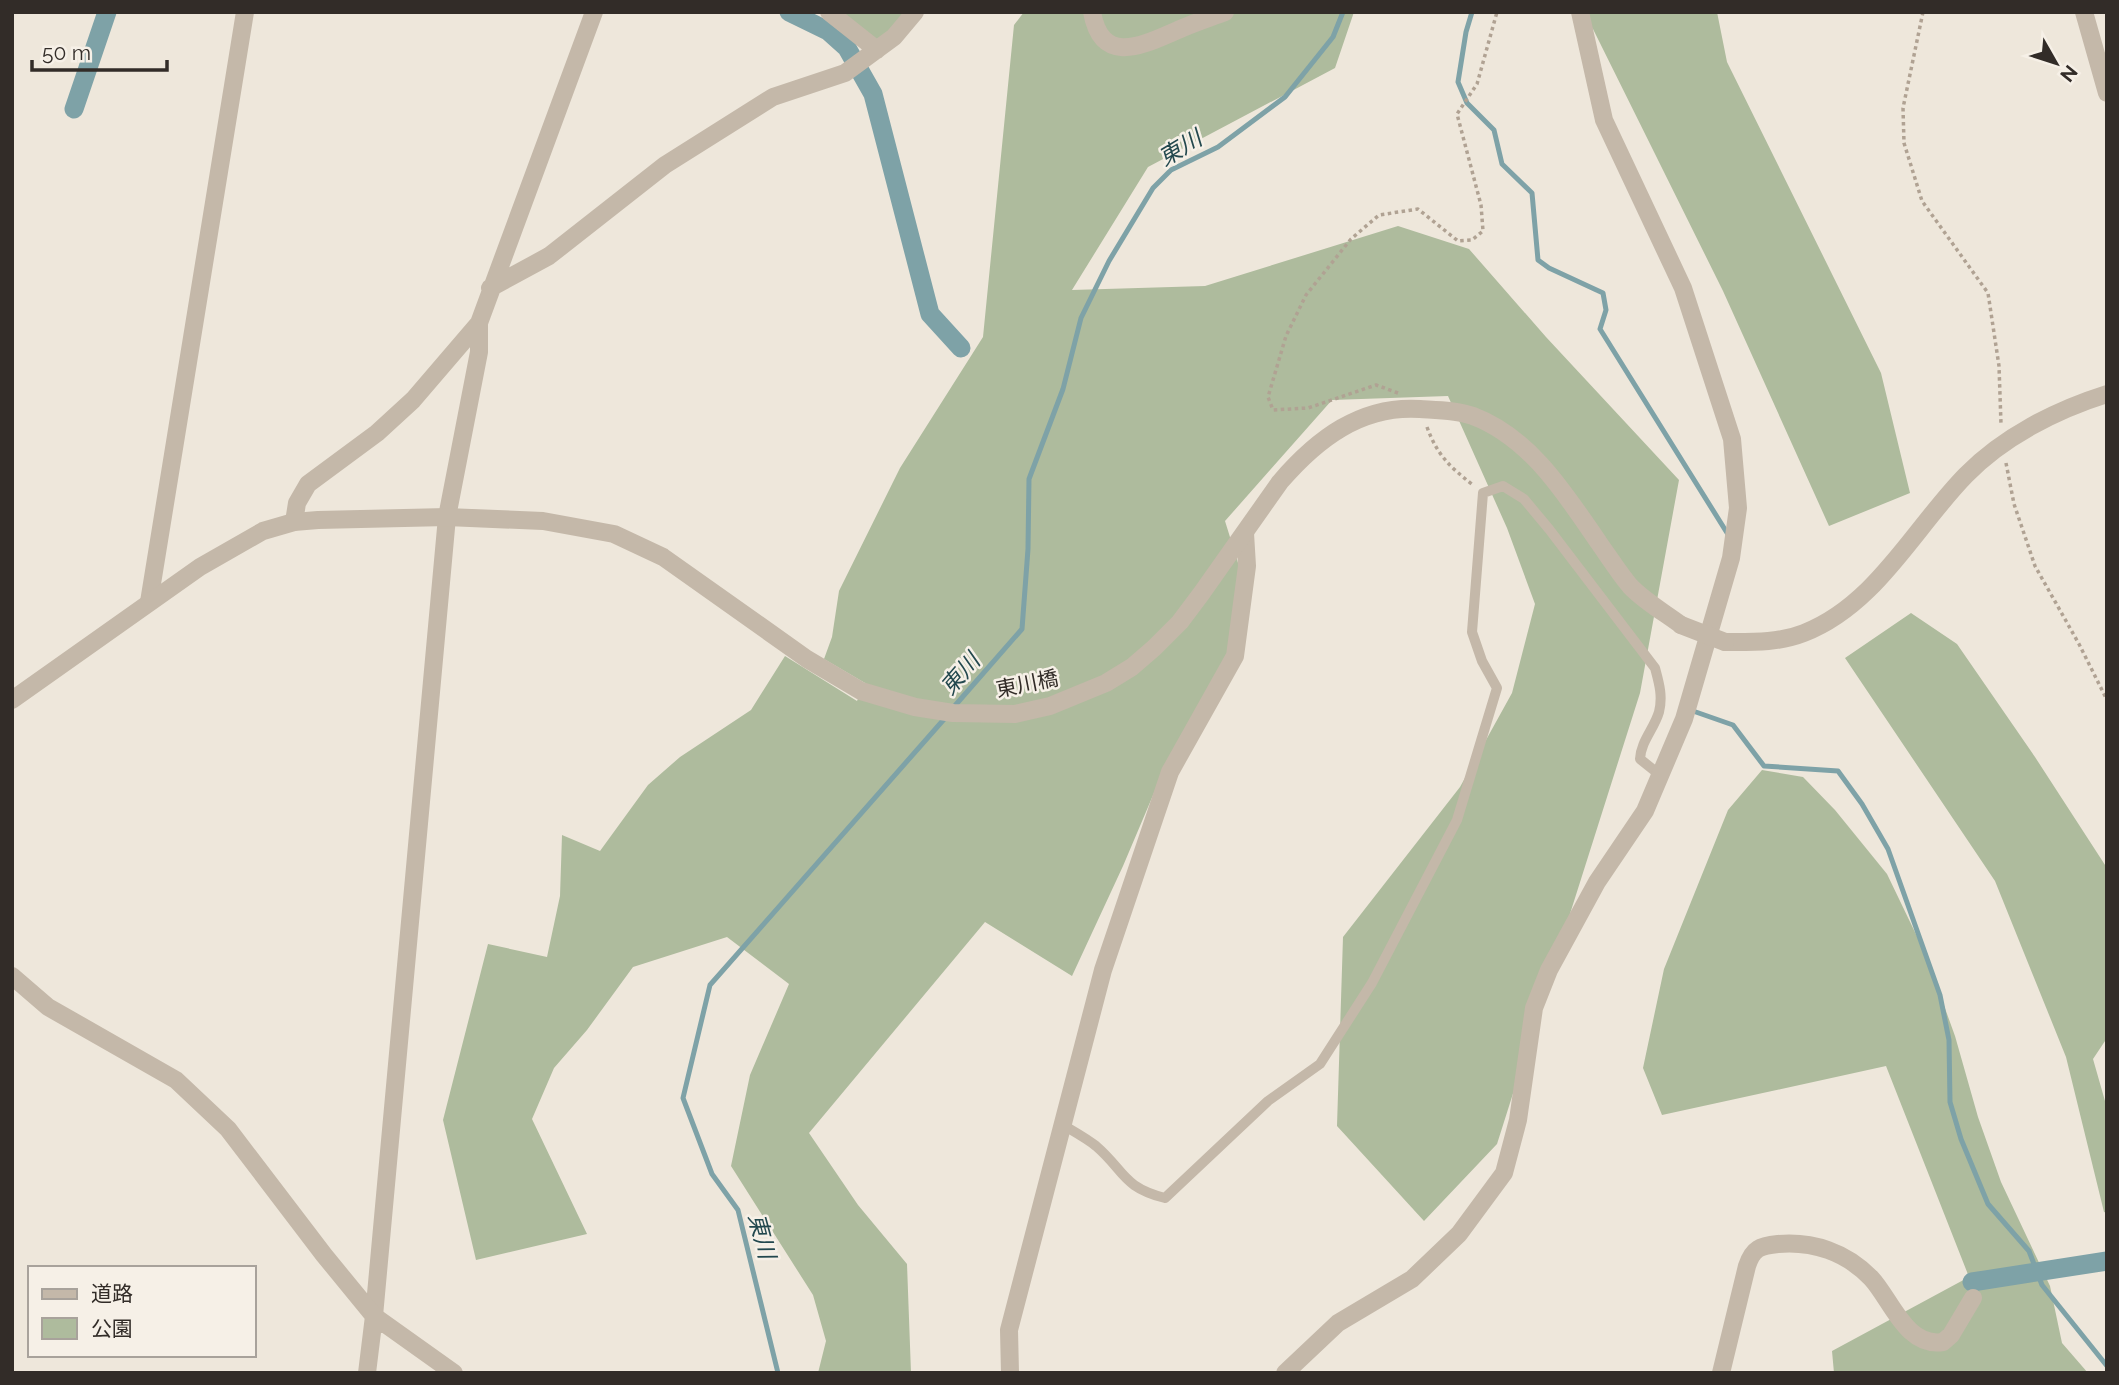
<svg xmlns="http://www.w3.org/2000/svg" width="2119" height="1385" viewBox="0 0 2119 1385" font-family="Raleway,'Noto Sans JP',sans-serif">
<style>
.green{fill:#aebb9d}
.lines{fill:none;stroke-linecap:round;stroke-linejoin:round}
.stream{stroke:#7ea2a7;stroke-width:5}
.canal{stroke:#7ea2a7;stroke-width:19}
.path{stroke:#b0a293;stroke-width:3.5;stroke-dasharray:3.5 3.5;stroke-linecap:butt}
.service{stroke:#c4b8a9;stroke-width:10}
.minor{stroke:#c4b8a9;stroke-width:18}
.tertiary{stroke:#c4b8a9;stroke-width:18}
.tertiary-bridge{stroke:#c4b8a9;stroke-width:18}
.labels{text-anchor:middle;stroke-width:5;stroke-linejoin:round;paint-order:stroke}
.street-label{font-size:21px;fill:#322c28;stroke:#f6f0e7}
.water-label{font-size:23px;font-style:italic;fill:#23484e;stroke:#f6f0e7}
</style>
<rect width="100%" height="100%" fill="#eee7db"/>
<path class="green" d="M839,12h66l-22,25 -10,3z
M1024,12h330l-19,56 -187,99 -76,123 133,-4 193,-60 71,23 77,88 133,143 -39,213 -143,451 -73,77 -87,-95 6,-189 117,-150 52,-94 23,-89 -28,-76 -59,-132 -116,4 -107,121 18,58 -12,75 -66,113 -42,99 -51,110 -87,-54 -176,211 49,72 49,59 4,109h-93l8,-32 -13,-46 -82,-129 19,-91 39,-91 -62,-47 -94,30 -46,63 -33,38 -22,51 55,115 -111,26 -33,-140 45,-176 59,13 13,-61 2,-61 38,16 48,-66 32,-28 71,-47 34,-54 72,45 8,-18 -41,-24 8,-22 7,-46 61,-123 83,-131 31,-312z
M1575,12h142l10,50 154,311 29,120 -81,33 -106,-235 -130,-262z
M1911,613l46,31 78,113 72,111v170l-14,21 14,49v105l-3,-1 -38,-155 -71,-176 -150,-223z
M1762,770l41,7 32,33 52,64 38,79 30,83 23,81 23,65 49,104 12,57 26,30h-254l-2,-22 137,-74 -83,-211 -224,49 -19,-47 21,-99 64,-159z"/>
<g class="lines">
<path class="stream" d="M1472,12l-6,20 -8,50 9,21 27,27 8,34 30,29 6,67 11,8 54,25 3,17 -6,19 129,207
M952,709l70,-80 6,-80 1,-70 34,-90 18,-71 28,-57 44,-73 18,-18 47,-23 67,-50 48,-60 10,-25
M1693,709v2l40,14 31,41 74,5 24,33 26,45 52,146 9,45 1,62 11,37 27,65 41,47 13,34 65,81
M778,1373l-40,-163 -26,-36 -29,-76 27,-113 236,-268"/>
<path class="canal" d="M789,12l39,19 19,17 26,46 57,220 31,34
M74,109l33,-97
M1972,1282l135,-21"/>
<path class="path" d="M1923,12l-20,96 1,35 18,58 66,92 11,73 2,58
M1398,393l-22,-8 -68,23 -35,2 -5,-13 18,-61 20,-41 45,-56 28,-24 39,-6 40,32 14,-1 11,-9 -2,-26 -24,-91 20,-30 20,-72
M1427,427c10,28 23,40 46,58
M2006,463l8,41 21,62 44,78 28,56"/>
<path class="service" d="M1063,1125c10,6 23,13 33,21 29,25 26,41 69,52l103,-97 52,-37 52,-81 85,-163 40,-132 -15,-27 -10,-29 11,-139 20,-7 21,13 25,30 106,139c4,15 8,28 4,44 -5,17 -18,29 -19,47l20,16"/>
<path class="minor" d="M829,12l48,38
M1092,12c10,55 51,33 86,18 15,-7 31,-12 47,-18
M2084,12l23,81
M490,288l59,-32 116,-91 108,-68 72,-24 49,-36 21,-25
M294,522l3,-19 11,-19 69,-51 36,-33 66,-77
M149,602l96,-590
M374,1316l73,-799 32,-165v-29l115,-311
M1010,1373l-1,-43 94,-360 67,-198 65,-116 12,-90 -2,-33
M1285,1373l53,-50 74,-44 47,-45 45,-61 14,-53 16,-112 15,-38 48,-88 48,-71 39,-92 47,-161 7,-50 -6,-69 -49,-151 -79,-168 -24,-108
M1721,1373l26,-107c6,-18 13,-20 31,-22 35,-3 68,8 93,34 20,21 35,70 72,64l8,-7 22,-37"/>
<path class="tertiary" d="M1725,642c26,0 54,1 79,-9 72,-28 110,-105 162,-158 37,-38 90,-65 141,-81
M12,700l188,-133 63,-36 31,-9 24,-2 129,-3 96,4 71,13 49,23 144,102 54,32 54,16 38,6 62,1 35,-8 56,-23 26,-16 22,-19 26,-26 21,-28 79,-112c37,-43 81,-77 140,-73 17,1 37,1 53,7 58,22 93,79 126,127 10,14 20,30 31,43 14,15 35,27 51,39
M12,976l36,31 128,73 52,49 96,126 50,61 80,57
M367,1373l7,-57"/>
<path class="tertiary-bridge" d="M1681,625l44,17"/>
</g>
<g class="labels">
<g class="street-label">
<text transform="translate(1027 684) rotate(-11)" y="7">東川橋</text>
</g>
<g class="water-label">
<text transform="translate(1180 148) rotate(-31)" y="8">東川</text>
<text transform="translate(960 674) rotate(-49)" y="8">東川</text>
<text transform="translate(762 1236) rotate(75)" y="8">東川</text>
</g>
</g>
<rect width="2119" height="1385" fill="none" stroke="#322c28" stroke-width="28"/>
<rect x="28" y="1266" width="228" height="91" fill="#f6f0e7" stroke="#a8a29b" stroke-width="2"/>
<rect x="42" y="1289" width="35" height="10" fill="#c4b8a9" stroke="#a8a29b" stroke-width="2"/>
<text x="91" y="1301" font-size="21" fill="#322c28">道路</text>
<rect x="42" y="1318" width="35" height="21" fill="#aebb9d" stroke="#a8a29b" stroke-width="2"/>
<text x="91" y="1336" font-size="21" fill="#322c28">公園</text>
<g transform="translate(2056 63) rotate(129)" stroke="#f6f0e7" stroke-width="5" paint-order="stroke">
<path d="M0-5L12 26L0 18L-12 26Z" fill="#322c28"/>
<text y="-10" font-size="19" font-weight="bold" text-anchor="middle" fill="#322c28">N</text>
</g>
<path d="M32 60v10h135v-10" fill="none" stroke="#322c28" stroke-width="3.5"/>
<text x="42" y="60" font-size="21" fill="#322c28" stroke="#f6f0e7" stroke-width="5" paint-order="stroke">50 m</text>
</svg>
